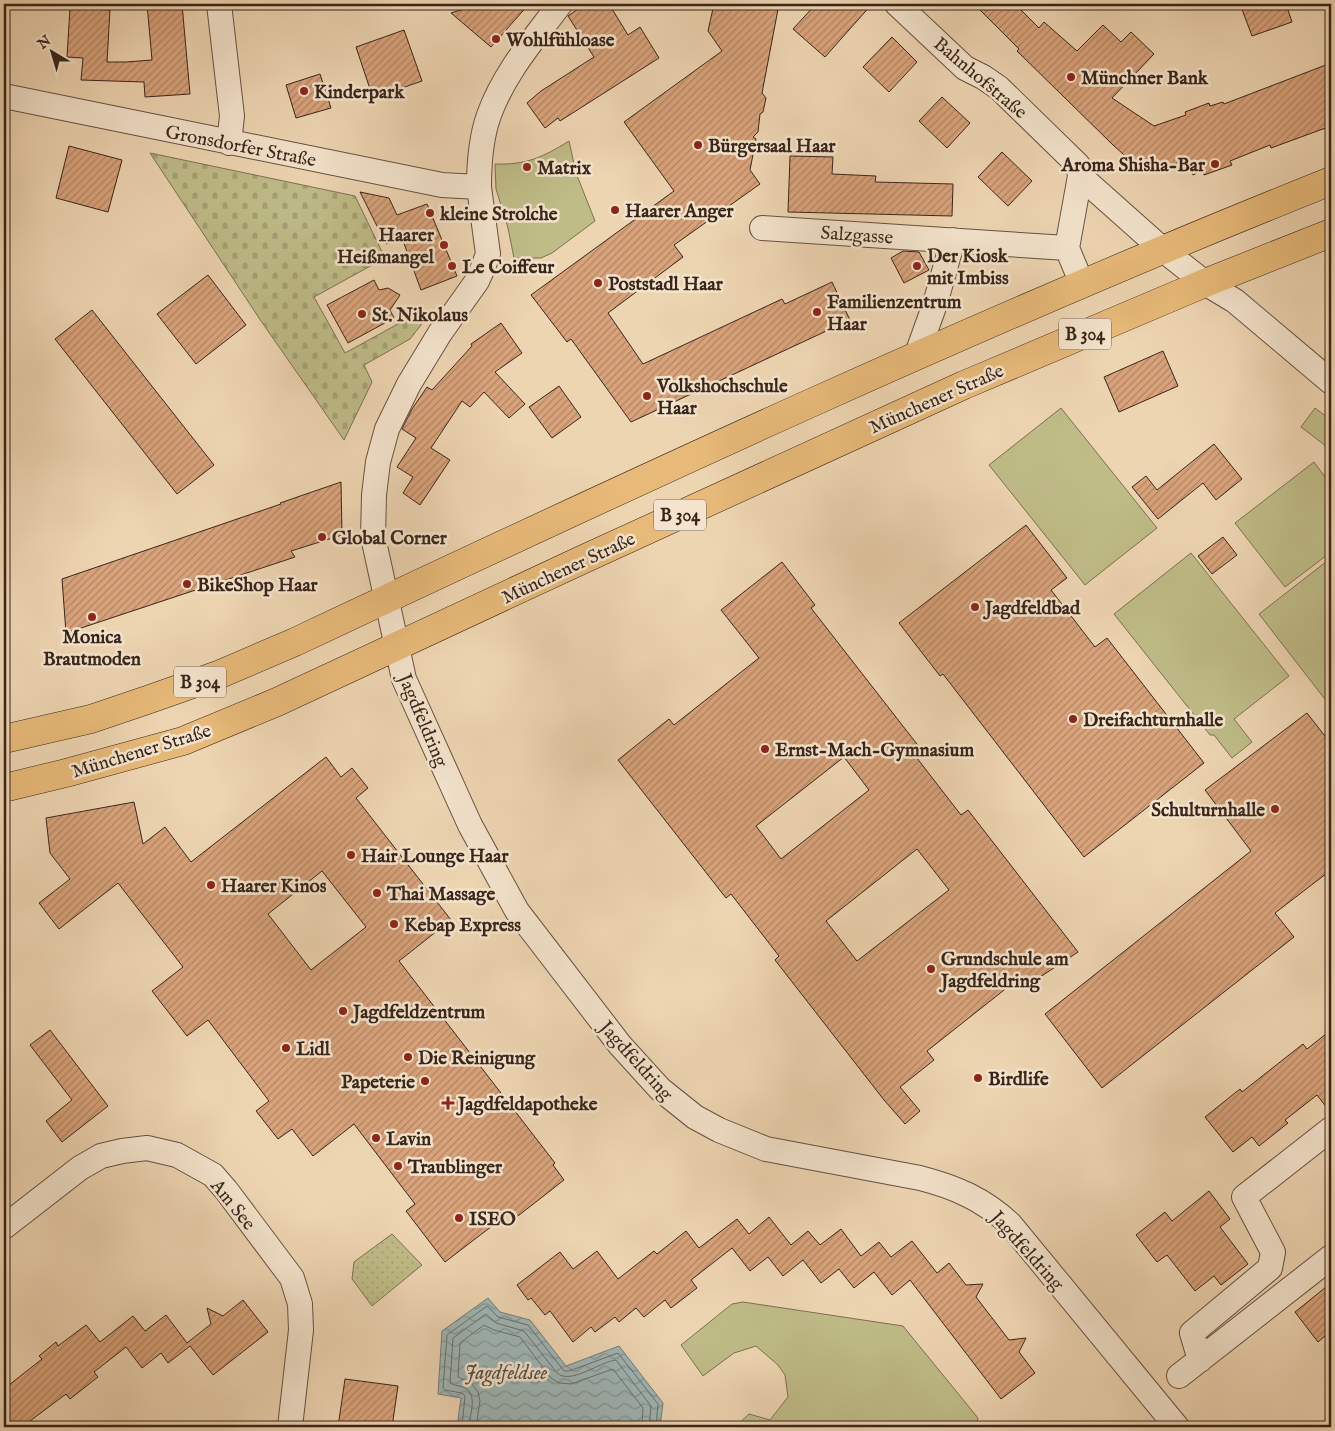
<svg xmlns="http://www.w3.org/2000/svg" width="1335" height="1431" viewBox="0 0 1335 1431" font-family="'IM FELL English',serif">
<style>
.grass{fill:#bfbc88;stroke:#7c7052}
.cemetery{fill:url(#cemetery-stones);stroke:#7c7052}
.park{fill:url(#park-dots);stroke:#7c7052}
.water{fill:url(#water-waves);stroke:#767c79}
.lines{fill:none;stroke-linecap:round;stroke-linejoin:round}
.shore{stroke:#6c6e69;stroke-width:1}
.building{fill:url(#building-hatch);stroke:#39251b;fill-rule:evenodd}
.minor-casing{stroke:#665141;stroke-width:26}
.major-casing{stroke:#39251b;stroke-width:29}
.minor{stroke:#f4e4cd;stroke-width:24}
.major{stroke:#e7ba79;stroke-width:28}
.poi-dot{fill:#8f2418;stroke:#f4e4cd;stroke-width:2}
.labels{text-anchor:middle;stroke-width:5;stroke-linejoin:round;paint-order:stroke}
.shield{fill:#f4e4cd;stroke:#715e50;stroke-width:1}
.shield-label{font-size:18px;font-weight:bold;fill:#39251b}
.poi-label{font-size:19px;font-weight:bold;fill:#39251b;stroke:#f4e4cd;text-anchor:start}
.street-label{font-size:19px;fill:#39251b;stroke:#f4e4cd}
.water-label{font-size:20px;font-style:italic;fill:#524942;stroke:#f4e4cd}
</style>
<defs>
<pattern id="cemetery-stones" width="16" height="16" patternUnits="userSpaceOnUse" patternTransform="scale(1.25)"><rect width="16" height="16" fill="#bfbc88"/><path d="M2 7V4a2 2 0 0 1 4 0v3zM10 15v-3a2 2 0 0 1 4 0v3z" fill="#a5a175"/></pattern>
<pattern id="park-dots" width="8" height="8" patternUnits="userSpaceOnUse" patternTransform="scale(1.25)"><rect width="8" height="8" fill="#bfbc88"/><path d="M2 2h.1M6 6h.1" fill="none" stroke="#a5a175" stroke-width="1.8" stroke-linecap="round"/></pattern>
<pattern id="water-waves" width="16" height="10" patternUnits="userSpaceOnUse" patternTransform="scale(1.25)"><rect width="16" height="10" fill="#9eb6b7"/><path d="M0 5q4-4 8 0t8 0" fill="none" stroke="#829494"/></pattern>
<pattern id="building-hatch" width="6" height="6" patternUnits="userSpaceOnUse" patternTransform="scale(1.25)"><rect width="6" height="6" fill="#d9a37b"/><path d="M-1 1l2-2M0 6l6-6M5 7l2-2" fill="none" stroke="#b18564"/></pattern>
</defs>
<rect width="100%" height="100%" fill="#eed5b2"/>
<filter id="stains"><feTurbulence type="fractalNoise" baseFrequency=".004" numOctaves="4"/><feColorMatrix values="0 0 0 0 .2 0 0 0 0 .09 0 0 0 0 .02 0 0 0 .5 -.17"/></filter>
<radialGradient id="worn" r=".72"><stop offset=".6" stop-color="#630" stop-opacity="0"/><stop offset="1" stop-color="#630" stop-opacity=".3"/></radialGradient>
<path class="grass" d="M569,141l7,32 19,48 -43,32 -11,5h-27l-6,-30 -12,-39 -1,-25c32,1 48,-7 74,-23z
M1061,408l96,120 -72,57 -96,-120z
M1315,408l16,12v30l-30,-23z
M1314,462l17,23v67l-46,35 -50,-64z
M1191,553l98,123 -55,43 18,23 -20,16 -18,-23h-4l-96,-121z
M1331,558v149l-72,-93z
M743,1302l160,24 75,92 -3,9h-240l14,-13 21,6 18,-23 -3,-22 -7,-10 -22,-19 -22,7 -31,23 -22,-31 51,-41z"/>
<path class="cemetery" d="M150,153l205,43 30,62 -71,39 31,56 73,-40 10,3 -18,23 -46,26 8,17 -28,58 -83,-119z"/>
<path class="park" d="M392,1234l30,31 -50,41 -20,-27 2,-17z"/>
<path class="water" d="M488,1298l12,14 30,8 36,46 53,-20 44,57 -3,24h-203l4,-29 -23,-4 4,-63z"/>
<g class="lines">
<path class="shore" d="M462,1427l3,-31 -3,-3 -17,-3 -2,-2 4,-53 40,-29 11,11 30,8 36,46h5l49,-18 40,51 -2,23
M468,1427c2,-10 10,-33 -3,-39 -5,-3 -11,-2 -15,-5l3,-45 33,-24 10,9 28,8 33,42c14,12 42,-11 59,-13l35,46 -2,21
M476,1427l4,-26 -2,-9 -7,-9 -13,-6 2,-34 24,-18 10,5 26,7 31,41 8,5 12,1 42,-15 30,39 -1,19"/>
</g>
<path class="building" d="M147,4h35l8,90 -45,3 -1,-15 -63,-2 2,-22 -16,-1 3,-49 40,2 -3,52h19l26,-2z
M480,4h49l-38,43 -40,-34z
M585,4h24l19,31 12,-8 19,31 -99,63 -2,-3 -13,10 -18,-25 14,-12 53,-34 -26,-41z
M714,4h65l-17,89 4,5 -3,14 -3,2 -2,18 -5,5 3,2 -6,31 10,14 -86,61 9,12 -75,56 35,51 139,-65 3,5 47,-22 18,38 -219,102 -60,-83 -4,3 -36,-47 143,-104 -50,-69 98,-71 -14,-20z
M816,4h56l-47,53 -32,-28z
M974,4h41l24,24 5,-6 33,29 26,-26 18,17 10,-10 23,22 -42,44 42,28 32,-11 -1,-3 24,-9 1,3 13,-4 1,2 107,-41v63l-60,22 -1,-3 -40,16 2,4 -28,10 -1,-5 -10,5 -7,-16 -18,8 -15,4 -12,-1 -28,-25 -96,-94 2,-2z
M1240,4h46l6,18 -40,14z
M404,30l18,51 -49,17 -17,-51z
M892,37l25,25 -28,30 -26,-25z
M320,74l11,34 -35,10 -10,-33z
M942,97l28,26 -23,25 -28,-27z
M69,146l53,14 -14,52 -52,-14z
M1002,152l30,29 -24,25 -30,-29z
M790,156l43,1 -1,17 44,2 -1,6 78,2 -1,32 -164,-4z
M360,192l29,6 8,17 30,-11 30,72 -36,14 -19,-52 -16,6z
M903,251l16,1 10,18 -25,13 -13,-25z
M208,275l38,50 -50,39 -39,-50z
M374,280l5,10 9,-2 12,7 -10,15 4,8 -46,25 -21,-38z
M92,310l122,155 -37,29 -122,-155z
M501,323l21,30 -27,19 30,32 -16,14 -25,-26 -14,15 -8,-6 -31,47 19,12 -30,45 -17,-12 10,-16 -16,-10 19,-29 -14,-9 10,-20 15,-22 5,3 40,-44 -1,-2z
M1163,351l15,35 -59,26 -15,-35z
M559,386l22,31 -29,21 -23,-31z
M1214,444l28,35 -26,21 -13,-17 -45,36 -26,-32 14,-11 11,14z
M341,482l1,53 -51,16 4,6 -229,76 -4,-54 219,-75 -1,-1z
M1026,525l41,53 -16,12 44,57 12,-9 97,125 -120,94 -141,-183 -3,2 -41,-53z
M1223,537l14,18 -25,19 -14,-18z
M782,562l33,43 -4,3 109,140 -7,5 48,62 7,-5 110,142 -53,35 -7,-8 -91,72 7,9 -34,27 20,24 -15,13 -21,-24 -109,-140 4,-4 -48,-62 -5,4 -108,-138 51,-41 5,6 85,-67 -38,-48zM844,757l25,33 -88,69 -25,-33zM917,849l32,41 -92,71 -31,-40z
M1307,713l24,31v126l-56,43 19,24 -192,151 -57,-74 206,-163 -46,-61z
M326,757l15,20 11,-9 16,20 -12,10 95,122 -52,41 156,202 -2,2 11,15 -50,39 -5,-6 -64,49 -39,-51 9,-7 -61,-80 -41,32 -21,-27 -14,10 -22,-28 13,-10 -61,-81 -21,16 -35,-45 31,-24 -65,-84 -59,46 -20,-26 31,-24 -20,-26 -4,-35 88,-16 9,42 22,-17 26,35zM322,871l44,56 -55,43 -43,-56z
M50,1030l58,76 -46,36 -16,-21 26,-21 -42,-55z
M1331,1030v83l-14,-18 -32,25 3,3 -29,23 -7,-9 -19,15 -28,-35 35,-28 2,3 61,-48 4,5z
M1209,1191l21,28 -10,8 28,37 -27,21 -7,-9 -19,15 -28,-36 -10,7 -21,-27 29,-23 7,9z
M769,1217l22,28 17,-14 12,14 21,-16 20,27 18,-14 12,15 21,-16 25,32 12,-10 17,22 17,-1 -7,13 33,43 17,-2 -7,14 16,21 -34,26 -91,-119 -18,15 -18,-23 -20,16 -15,-19 -18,14 -18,-23 -20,16 -15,-19 -18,14 -18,-23 -41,32 6,8 -26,20 -6,-8 -21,17 -8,-9 -17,14 -4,-5 -20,15 -4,-5 -18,15 -23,-31 -5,4 -14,-17 -3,2 -11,-15 43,-33 13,17 24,-18 21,28 36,-28 3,3 29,-23 13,17 38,-29 12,15z
M1331,1283v48l-13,11 -23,-30z
M243,1300l25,32 -55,43 -23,-29 -22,17 -7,-10 -19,15 -16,-21 -32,25 4,5 -28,22 -4,-5 -44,33h-18v-38l38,-30 -3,-3 17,-14 2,4 28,-21 14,17 33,-26 12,15 21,-16 21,28 24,-19 -4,-16 16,8z
M345,1379l53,7 -6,41h-54z"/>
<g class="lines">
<defs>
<path id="minor" d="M219,4l13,112 -3,27
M560,4c-26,35 -56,69 -71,111 -8,22 -10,48 -10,72l9,67 -6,16 -5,11 -37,52 -31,51 -22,45 -9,33 -4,33 -1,42 31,142 66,146 47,86 103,134 40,44 35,28 24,13 47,19 154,29c35,9 63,21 90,46l167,203
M897,4l68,64 18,9 16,11 79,77 2,11 -13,72
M4,96l438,89 37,2
M1080,176l82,73 43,34 30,18 96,81
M762,228l305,20
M1067,248l15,36
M917,354l18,-50 18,-64
M4,1227l76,-59 21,-12 21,-5 25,-3 30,7 36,20 13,15 66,88 8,26 1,26 -11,97
M1200,1360l-8,-27 78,-65 3,-16 -29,-55 87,-68
M1179,1376l152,-119"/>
<path id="major" d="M4,739l87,-20 59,-20 68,-24 77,-33c342,-161 685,-321 1036,-461
M4,788l62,-15 117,-32 94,-39 309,-144 378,-173 241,-102 126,-50"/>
</defs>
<use href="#minor" class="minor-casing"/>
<use href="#major" class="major-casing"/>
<use href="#minor" class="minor"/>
<use href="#major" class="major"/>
</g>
<g class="poi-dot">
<circle cx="496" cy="39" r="5"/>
<circle cx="1071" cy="77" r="5"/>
<circle cx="304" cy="91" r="5"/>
<circle cx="698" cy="145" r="5"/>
<circle cx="1215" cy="164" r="5"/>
<circle cx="527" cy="167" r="5"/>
<circle cx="615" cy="210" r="5"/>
<circle cx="430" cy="213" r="5"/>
<circle cx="444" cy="245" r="5"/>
<circle cx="452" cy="266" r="5"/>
<circle cx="917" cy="266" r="5"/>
<circle cx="598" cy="283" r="5"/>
<circle cx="817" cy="312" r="5"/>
<circle cx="362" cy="314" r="5"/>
<circle cx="647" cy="396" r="5"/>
<circle cx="322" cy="537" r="5"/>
<circle cx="187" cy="584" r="5"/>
<circle cx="975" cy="607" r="5"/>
<circle cx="92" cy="617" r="5"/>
<circle cx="1073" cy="719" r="5"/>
<circle cx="765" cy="749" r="5"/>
<circle cx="1275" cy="809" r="5"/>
<circle cx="351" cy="855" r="5"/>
<circle cx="211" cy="885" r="5"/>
<circle cx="377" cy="893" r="5"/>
<circle cx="394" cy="924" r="5"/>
<circle cx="931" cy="969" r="5"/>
<circle cx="343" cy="1011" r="5"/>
<circle cx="286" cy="1048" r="5"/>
<circle cx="408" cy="1057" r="5"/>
<circle cx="978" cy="1078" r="5"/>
<circle cx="425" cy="1081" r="5"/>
<path d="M445.5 1095.5h5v5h5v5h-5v5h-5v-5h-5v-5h5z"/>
<circle cx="376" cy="1138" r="5"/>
<circle cx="398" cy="1166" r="5"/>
<circle cx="459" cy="1218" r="5"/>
</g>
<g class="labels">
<g class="shield">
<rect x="1059" y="318.5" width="52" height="31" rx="4"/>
<rect x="654" y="499.5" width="52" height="31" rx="4"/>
<rect x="174" y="666.5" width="52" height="31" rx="4"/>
</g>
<g class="shield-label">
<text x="1085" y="340">B 304</text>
<text x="680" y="521">B 304</text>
<text x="200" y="688">B 304</text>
</g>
<g class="poi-label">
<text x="506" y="46">Wohlfühloase</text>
<text x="1081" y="84">Münchner Bank</text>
<text x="314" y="98">Kinderpark</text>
<text x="708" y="152">Bürgersaal Haar</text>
<text x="1205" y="171" text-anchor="end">Aroma Shisha-Bar</text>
<text x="537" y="174">Matrix</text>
<text x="625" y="217">Haarer Anger</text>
<text x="440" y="220">kleine Strolche</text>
<text x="434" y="241" text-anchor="end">Haarer<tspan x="434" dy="22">Heißmangel</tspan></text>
<text x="927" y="262">Der Kiosk<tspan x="927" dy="22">mit Imbiss</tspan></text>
<text x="462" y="273">Le Coiffeur</text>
<text x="608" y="290">Poststadl Haar</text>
<text x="827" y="308">Familienzentrum<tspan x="827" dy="22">Haar</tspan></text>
<text x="372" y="321">St. Nikolaus</text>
<text x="657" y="392">Volkshochschule<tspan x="657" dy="22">Haar</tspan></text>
<text x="332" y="544">Global Corner</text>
<text x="197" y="591">BikeShop Haar</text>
<text x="985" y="614">Jagdfeldbad</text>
<text x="92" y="643" text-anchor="middle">Monica<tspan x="92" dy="22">Brautmoden</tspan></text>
<text x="1083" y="726">Dreifachturnhalle</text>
<text x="775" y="756">Ernst-Mach-Gymnasium</text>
<text x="1265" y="816" text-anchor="end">Schulturnhalle</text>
<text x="361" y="862">Hair Lounge Haar</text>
<text x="221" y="892">Haarer Kinos</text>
<text x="387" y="900">Thai Massage</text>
<text x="404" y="931">Kebap Express</text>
<text x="941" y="965">Grundschule am<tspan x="941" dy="22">Jagdfeldring</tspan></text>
<text x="353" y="1018">Jagdfeldzentrum</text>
<text x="296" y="1055">Lidl</text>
<text x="418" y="1064">Die Reinigung</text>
<text x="988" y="1085">Birdlife</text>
<text x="415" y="1088" text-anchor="end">Papeterie</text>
<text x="458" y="1110">Jagdfeldapotheke</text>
<text x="386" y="1145">Lavin</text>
<text x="408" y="1173">Traublinger</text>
<text x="469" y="1225">ISEO</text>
</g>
<g class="street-label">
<text transform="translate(981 77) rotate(40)" y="7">Bahnhofstraße</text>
<text transform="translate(241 145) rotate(11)" y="7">Gronsdorfer Straße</text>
<text transform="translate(857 234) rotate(4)" y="7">Salzgasse</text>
<text transform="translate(936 398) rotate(-24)" y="7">Münchener Straße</text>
<text transform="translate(568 567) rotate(-25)" y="7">Münchener Straße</text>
<text transform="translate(424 720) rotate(67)" y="7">Jagdfeldring</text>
<text transform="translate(141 750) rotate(-17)" y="7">Münchener Straße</text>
<text transform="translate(637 1060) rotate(48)" y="7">Jagdfeldring</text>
<text transform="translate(234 1204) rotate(51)" y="7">Am See</text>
<text transform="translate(1028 1250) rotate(48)" y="7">Jagdfeldring</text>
</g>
<g class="water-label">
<text x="506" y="1379">Jagdfeldsee</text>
</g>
</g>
<rect width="1335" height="1431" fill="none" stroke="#eed5b2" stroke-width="20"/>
<rect x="5" y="5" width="1325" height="1421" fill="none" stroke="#39251b" stroke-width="2.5"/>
<rect x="10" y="10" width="1315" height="1411" fill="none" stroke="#39251b"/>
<g transform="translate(52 52) rotate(322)" stroke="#f4e4cd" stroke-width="4" paint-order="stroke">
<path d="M0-4L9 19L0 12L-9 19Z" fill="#39251b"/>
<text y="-8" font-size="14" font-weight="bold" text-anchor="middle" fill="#39251b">N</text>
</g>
<rect width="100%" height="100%" filter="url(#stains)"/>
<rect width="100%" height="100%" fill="url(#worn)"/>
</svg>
